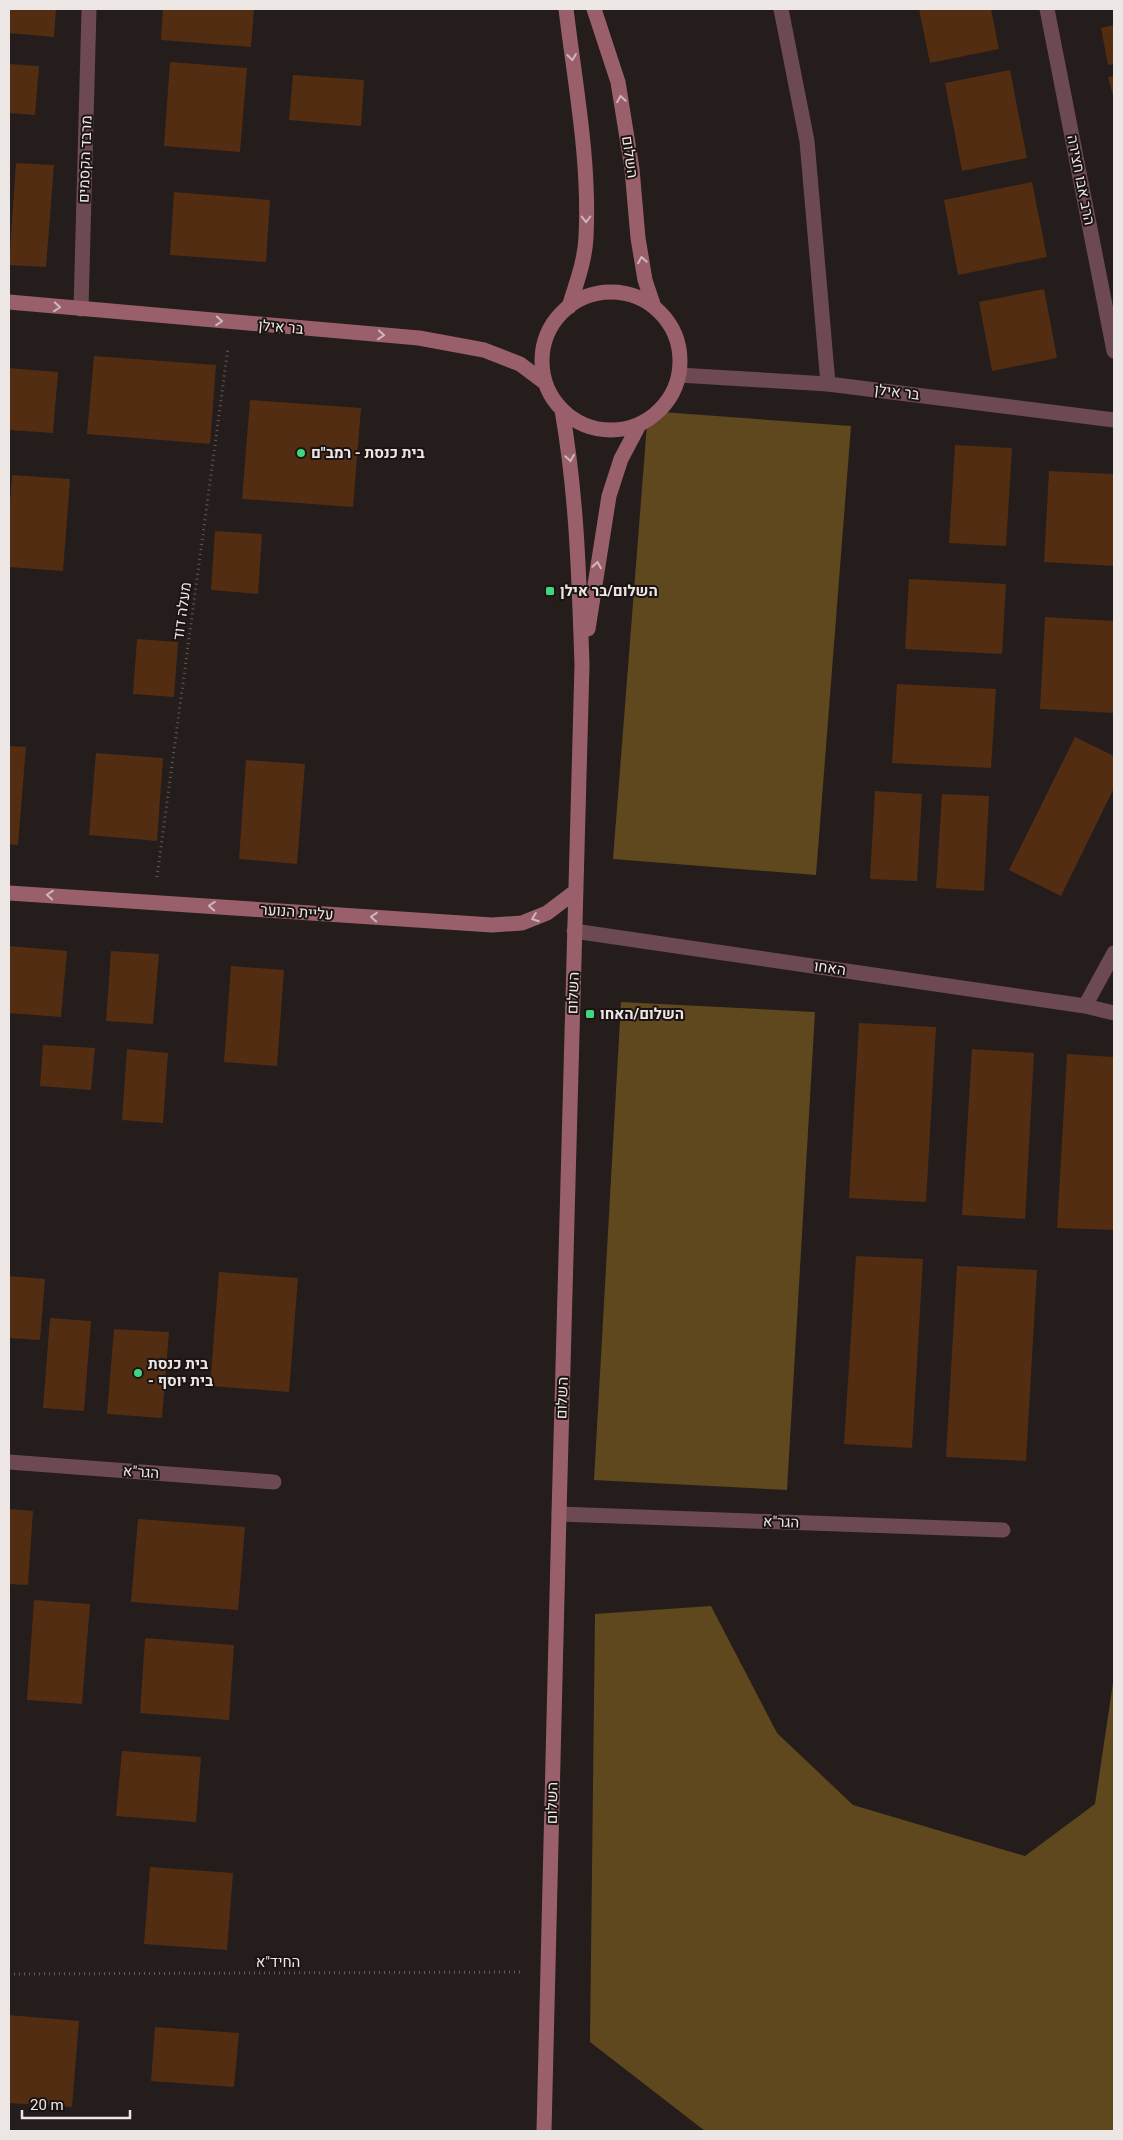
<svg xmlns="http://www.w3.org/2000/svg" width="1123" height="2140" viewBox="0 0 1123 2140" font-family="Roboto,Heebo,sans-serif">
<style>
.forest{fill:#5f481e}
.building{fill:#522d12}
.lines{fill:none;stroke-linecap:round;stroke-linejoin:round}
.path{stroke:#615b59;stroke-width:3;stroke-dasharray:1 4;stroke-linecap:butt}
.lane{stroke:#6d4951;stroke-width:15}
.street{stroke:#6d4951;stroke-width:15}
.secondary{stroke:#99606c;stroke-width:15}
.oneway{stroke:#cfb7bb}
.poi-dot{fill:#3cd77e;stroke:#1b1412;stroke-width:2}
.labels{text-anchor:middle;stroke-width:4;stroke-linejoin:round;paint-order:stroke}
.street-label{font-size:15px;fill:#ece6e5;stroke:#1b1412}
.poi-label{font-size:15px;font-weight:bold;fill:#ece6e5;stroke:#1b1412;text-anchor:start}
</style>
<rect width="100%" height="100%" fill="#241d1b"/>
<path class="forest" d="M648,411l203,15 -35,449 -203,-16z
M621,1002l194,10 -28,478 -193,-10z
M711,1606l66,127 76,72 172,51 70,-52 19,-128v455h-409l-115,-89 5,-428z"/>
<path class="building" d="M9,9h47l-2,28 -45,-4z
M163,9h91l-3,38 -90,-7z
M919,9h72l8,40 -69,14z
M1114,25v39l-6,1 -7,-37z
M170,62l77,6 -7,84 -76,-6z
M9,64l30,2 -4,49 -26,-2z
M1010,70l17,88 -65,13 -17,-88z
M293,75l71,5 -3,46 -72,-6z
M1114,76v24l-6,-23z
M16,163l38,2 -8,102 -37,-2z
M1032,182l15,75 -89,18 -14,-75z
M174,192l96,8 -4,62 -96,-7z
M1044,289l13,69 -65,13 -13,-69z
M94,356l122,9 -6,79 -123,-10z
M9,368l49,4 -5,61 -44,-3z
M250,400l111,8 -8,99 -111,-8z
M955,445l57,3 -6,98 -57,-3z
M1049,471l65,3v92l-70,-4z
M12,475l58,4 -7,92 -54,-4v-50z
M215,531l47,3 -4,60 -47,-4z
M909,579l97,5 -4,70 -97,-5z
M1045,617l69,4v92l-74,-4z
M137,639l41,3 -4,55 -41,-3z
M897,684l99,5 -5,79 -99,-5z
M1075,737l39,19v32l-53,108 -52,-26z
M9,746l17,1 -8,98 -9,-1z
M96,753l67,5 -6,83 -68,-6z
M246,760l59,4 -8,100 -58,-5z
M875,791l47,3 -5,87 -47,-2z
M942,794l47,2 -5,95 -48,-3z
M9,946l58,5 -6,66 -52,-4z
M111,951l48,3 -6,70 -47,-3z
M231,966l53,4 -7,96 -53,-4z
M859,1023l77,4 -10,175 -77,-4z
M43,1045l52,3 -4,42 -51,-4z
M127,1049l41,4 -5,70 -41,-3z
M972,1049l62,4 -9,166 -63,-4z
M1067,1054l47,3v173l-57,-2z
M856,1256l67,3 -11,189 -68,-4z
M957,1266l80,4 -11,191 -80,-4z
M219,1272l79,6 -9,114 -79,-6z
M9,1276l36,3 -5,61 -31,-2z
M50,1318l41,3 -7,90 -41,-3z
M114,1329l55,3 -7,86 -55,-4z
M9,1509l24,2 -5,74 -19,-1z
M138,1519l107,8 -7,83 -107,-8z
M34,1600l56,4 -8,100 -55,-4z
M145,1638l89,7 -5,75 -89,-7z
M122,1751l79,6 -5,65 -80,-6z
M150,1867l83,6 -6,77 -83,-6z
M9,2015l70,6 -7,86 -63,-4z
M155,2027l84,6 -5,54 -83,-6z"/>
<g class="lines">
<path class="path" d="M157,877l71,-529
M9,1974l514,-2"/>
<path class="lane" d="M781,9l26,132 21,243"/>
<path class="street" d="M1047,9l67,342
M81,309l8,-300
M679,375l149,9 286,36
M574,931l511,75 29,7
M1085,1006l29,-53
M9,1462l265,20
M559,1514l444,16"/>
<path class="secondary" d="M566,9c9,75 24,152 20,228 -1,24 -10,47 -17,70
M594,9l24,73 14,87 6,69 7,42 9,27
M542 361a69 69 0 1 1 138 0a69 69 0 1 1-138 0Z
M9,302l410,36 65,12 36,14 24,18
M588,629l21,-133 12,-37 18,-34
M9,893l483,32 30,-2 25,-10 29,-22
M544,2131l15,-617 23,-849c-3,-87 -5,-169 -20,-255"/>
</g>
<defs><path id="oneway-chevron" d="M-2-3.5L2.5 0L-2 3.5" fill="none" stroke-width="1.6" stroke-linecap="round" stroke-linejoin="round" transform="scale(1.25)"/></defs>
<g class="oneway">
<use href="#oneway-chevron" transform="translate(572 57) rotate(83)"/>
<use href="#oneway-chevron" transform="translate(621 99) rotate(-99)"/>
<use href="#oneway-chevron" transform="translate(586 219) rotate(90)"/>
<use href="#oneway-chevron" transform="translate(642 260) rotate(-100)"/>
<use href="#oneway-chevron" transform="translate(57 307) rotate(5)"/>
<use href="#oneway-chevron" transform="translate(219 321) rotate(5)"/>
<use href="#oneway-chevron" transform="translate(381 335) rotate(5)"/>
<use href="#oneway-chevron" transform="translate(570 458) rotate(81)"/>
<use href="#oneway-chevron" transform="translate(597 565) rotate(-81)"/>
<use href="#oneway-chevron" transform="translate(50 895) rotate(-176)"/>
<use href="#oneway-chevron" transform="translate(212 906) rotate(-176)"/>
<use href="#oneway-chevron" transform="translate(374 917) rotate(-176)"/>
<use href="#oneway-chevron" transform="translate(535 918) rotate(160)"/>
</g>
<g class="poi-dot">
<circle cx="301" cy="453" r="5"/>
<rect x="545" y="586" width="10" height="10" rx="2.5"/>
<rect x="585" y="1009" width="10" height="10" rx="2.5"/>
<circle cx="138" cy="1373" r="5"/>
</g>
<g class="labels">
<g class="street-label">
<text transform="translate(630 157) rotate(82)" y="5">השלום</text>
<text transform="translate(85 159) rotate(-88)" y="5">מרבד הקסמים</text>
<text transform="translate(1081 180) rotate(79)" y="5">הרב אבו חצירה</text>
<text transform="translate(281 327) rotate(5)" y="5">בר אילן</text>
<text transform="translate(897 392) rotate(7)" y="5">בר אילן</text>
<text transform="translate(182 611) rotate(-82)" y="5">מעלה דוד</text>
<text transform="translate(297 912) rotate(4)" y="5">עליית הנוער</text>
<text transform="translate(830 968) rotate(8)" y="5">האחו</text>
<text transform="translate(573 993) rotate(-88)" y="5">השלום</text>
<text transform="translate(562 1398) rotate(-88)" y="5">השלום</text>
<text transform="translate(141 1472) rotate(4)" y="5">הגר"א</text>
<text transform="translate(781 1522) rotate(2)" y="5">הגר"א</text>
<text transform="translate(552 1803) rotate(-89)" y="5">השלום</text>
<text x="278" y="1967">החיד"א</text>
</g>
<g class="poi-label">
<text x="311" y="458">בית כנסת - רמב"ם</text>
<text x="560" y="596">השלום/בר אילן</text>
<text x="600" y="1019">השלום/האחו</text>
<text x="148" y="1369">בית כנסת<tspan x="148" dy="17">- בית יוסף</tspan></text>
</g>
</g>
<rect width="1123" height="2140" fill="none" stroke="#ece6e5" stroke-width="20"/>
<path d="M22 2110v8h108v-8" fill="none" stroke="#ece6e5" stroke-width="2.5"/>
<text x="30" y="2110" font-size="15" fill="#ece6e5" stroke="#1b1412" stroke-width="4" paint-order="stroke">20 m</text>
</svg>
